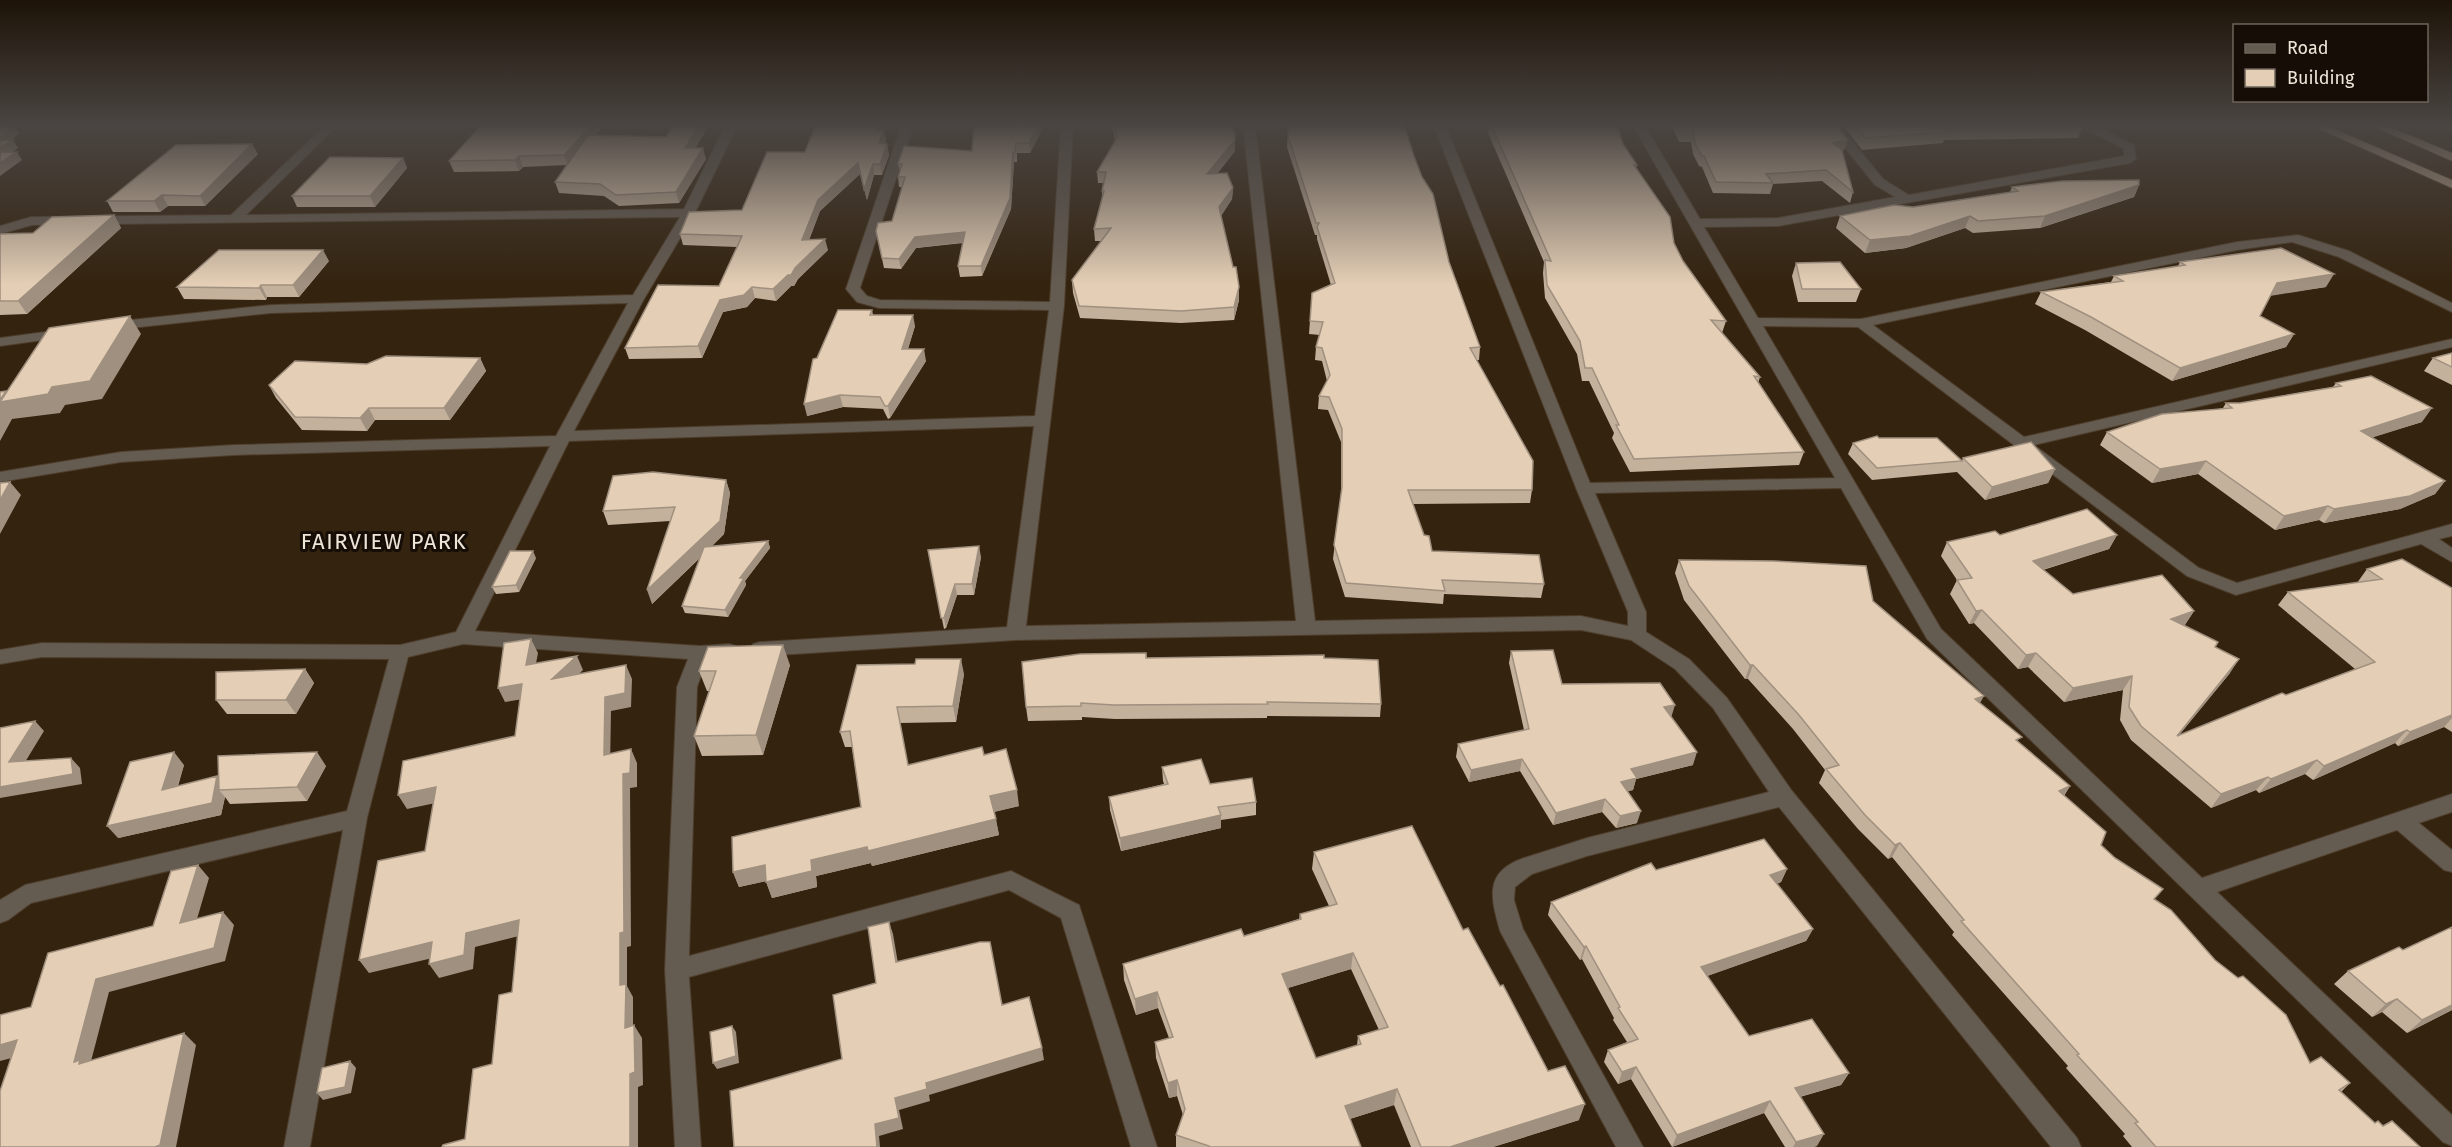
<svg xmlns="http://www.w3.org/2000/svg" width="2452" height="1147" viewBox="0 0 2452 1147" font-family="'Fira Sans',sans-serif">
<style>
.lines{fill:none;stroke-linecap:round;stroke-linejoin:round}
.street-casing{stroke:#4e3e2b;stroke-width:2}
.highway-casing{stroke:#4e3e2b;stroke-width:2}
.street{fill:#645b51;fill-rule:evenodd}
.highway{fill:#baa28b;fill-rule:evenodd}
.wall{fill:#c4b19c;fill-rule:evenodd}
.shaded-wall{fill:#a0907f}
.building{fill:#e4ceb5;stroke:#a0907f;stroke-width:1.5;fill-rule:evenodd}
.labels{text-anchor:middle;stroke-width:6;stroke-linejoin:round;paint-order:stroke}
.quarter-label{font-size:22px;letter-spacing:1.5px;fill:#efe4d8;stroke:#160e06}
</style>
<rect width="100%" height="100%" fill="#34230f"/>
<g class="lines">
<defs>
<path id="street" d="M327,124h12l-93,91 438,-6 42,-85h12l-43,89 -51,86 -70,132 461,-15 14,-106 -170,-2 -22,-6 -11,-13 56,-165h12l-54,164 7,8 13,4 170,2 11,-178h12l-9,182 -38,320 270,-5 -53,-497h12l60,497 266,-5 47,10v-14l-52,-124 -143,-364h12l145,359 245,-5 -203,-354h12l56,95 78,-1 117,-21 -20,-12 -49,-61h12l45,55 26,16 215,-39v-7l-48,-25h15l43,21 2,14 -6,4 -352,63 -74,1 54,91 103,1 376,-77 61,-7 51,16 103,52v9l-113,-55 -47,-15 -55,8 -364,75 151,112 428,-98v8l-418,98 165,123 38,15 215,-59v12l-13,3 13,9v14l-31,-18 -185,51 -49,-19 -329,-249 -95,-1 178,303 261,249 250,-84v18l-33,11 33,27v22l-8,-2 -47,-40 -180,62 235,223v31l-9,-4 -516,-503 -86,-151 -246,5 51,119v20l43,27 38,39 65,93 285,347 4,9h-30l-272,-340 -192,49 -55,18 -17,13 -1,13 9,29 120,218h-27l-116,-216c-9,-33 -17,-59 24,-73l63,-20 182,-46 -56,-84 -38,-39 -44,-29 -50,-10 -565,10 -256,16 -7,-2 -3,-5 3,-5 7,-2 247,-15 27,-201 -465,15 -94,190 225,15 29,-2 7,2 3,5 -3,5 -29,3 -10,28 -8,269 322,-85 68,34 78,242h-26l-70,-229 -52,-28 -320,87 12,170h-26l-10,-177 12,-283 11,-28 -225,-15 -55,13 -41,161 -57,329h-26l59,-317 -312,73 -23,17 -8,3v-23l25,-15 322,-74 42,-152 -347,-2 -42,7v-14l42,-7 358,2 56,-13 94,-186 -316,9 -113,7 -121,20v-10l121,-20 113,-7 322,-9 72,-133 -357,10 -159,17 -7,-4 7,-4 159,-17 362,-10 47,-78 -648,8 -32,9v-8l31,-9 200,-2z
M2437,124h15v7z
M67,329l7,4 -2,3 -72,10v-8z"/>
<path id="highway" d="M2308,124h15l129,56v8z
M2368,124h15l69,29v8z"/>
</defs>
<use href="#street" class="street-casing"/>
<use href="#highway" class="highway-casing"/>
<use href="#street" class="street"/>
<use href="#highway" class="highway"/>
</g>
<path class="wall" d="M674,124h36l-15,24 11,11 -27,44 -60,3 -15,-10 -45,-3 -4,-11 11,-17 -43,2 -4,4 -65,1 -5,-11 146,-26 71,2z
M885,124l-2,6h1l2,10 -1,4h2l2,11 -7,20h-8l-7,25 -7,-26 -40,37 -11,29 19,10 -30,29 -4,7h-3l-15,15 -21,-3 -8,9 -24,5 -21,46 -73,1 -4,-11 94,-62 18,-39 -54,-2 -3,-11 62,-24 63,-58z
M1045,124l-15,29h-13v9h-3l-3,47 -29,67 -22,1 -2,-11 5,-23 -47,5 -15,21 -17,-1 -8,-37 16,-10 10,-34h-3l-1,-10 2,-6 -2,-7 74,-13z
M1111,124h119l5,27 -18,23 16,14 -1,11 -11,17 18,84 -5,20 -53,3 -101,-5 -7,-25 -1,-13 30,-39h-7l-1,-12 8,-31v-7l1,-8h-5l-1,-11 18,-31z
M1288,124l126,32 35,106 31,85 -1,13h-2l55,130 -2,13 -117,1 11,31 8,16 112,33 -3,14 -97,-4 -1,10 -98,-7 -12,-38 8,-65v-52l-13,-32 -10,-1 1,-13 8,-15 -5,-20 -7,-1 1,-13 4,-12 -11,-1 3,-41 19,-8 -14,-46v-4h-2l-28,-88z
M1489,124h128l6,20 14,21 -1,3 47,93 43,60 -4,12 38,44 -2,6 46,69 -5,13 -169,7 -18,-34 2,-5 -25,-52h-7l-5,-27 -32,-56 -2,-25 1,-11 -56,-129z
M1671,124h164l13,16 -4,10 -2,1 11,41 -3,11 -28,-22 -49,3 -3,10 -57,-1 -11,-26 -3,-1 -6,-12 -2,-12h-12z
M1844,124h234l5,3 -5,11 -134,2 -1,3 -81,7 -19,-24z
M258,154l-53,52h-37l-8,6h-47l-6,-11z
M403,158l4,10 -32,39h-78l-5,-11z
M2139,185l-5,12 -94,31 -67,5 -8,-5 -59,20 -41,5 -29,-25 4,-12 73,-9 97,-15 2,-5z
M114,215l7,13 -94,86 -27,1v-81l33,-1z
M329,261l-30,36h-32l-1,3 -82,-1 -7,-12z
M2180,262l146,25 -55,8 -11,21 34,18 -8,13 -114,34 -87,-51 -50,-26 6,-12 70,-10 3,-6 64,-10z
M1796,263l65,26 -5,13h-58l-6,-26z
M872,310l1,5 42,11 -7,23 18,12 -36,57 -2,1 -5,-10 -40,-2 -36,9 10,-58z
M2452,353v32l-28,-14 9,-13z
M480,358l6,13 -36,49h-75l-8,11 -65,-1 -26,-32 -7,-13z
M2336,383l86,39 -50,15 73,44 -10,13 -35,15 -76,14 -5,-3 -44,10 -77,-56 -46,9 -52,-38 7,-13 116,-24 3,-5h14l93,-16z
M1879,438l83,23 1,-3 92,11 -7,14 -63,17 -28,-28 -85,8 -24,-26 5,-11z
M726,480l4,13 -6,41 -12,12 56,-5 2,7 -25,33 1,4 -18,32 -43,-4 -3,-7 19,-49 -49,47 18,-83 -62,4 -5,-14z
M2000,535h117l-8,14 -66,21 30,24 121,17 -10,15 31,21 15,26 -51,62 176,-66 -77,-64 10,-13 69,-9 10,-14 85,19v144l-8,-5 -46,19 -3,-3 -82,37 -8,-6 -46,19 -3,-3 -45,18 -80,-68 -11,-20 3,-30 -59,12 -36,-35 -10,2 -44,-46 -5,1 -19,-30 7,-14 -16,-24 6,-14z
M928,550l53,7 -7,38h-17l-11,33 -2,1z
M536,558l-17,34 -23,2 -4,-7z
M1679,560l194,41 107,102 39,39 51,44 -6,10 37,49 54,55 155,163 40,20 -9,9 34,31 45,24h-288l-9,-11 2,-2 -59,-66 2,-2 -116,-131 2,-3 -62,-75 -4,2 -30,-30 -39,-46 6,-13 -32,-41 -45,-50h-3l-61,-79 -9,-27z
M1511,651l51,33 109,33 22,48 -57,14 -3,11 -5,1 9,32 -21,5 -14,-16 -49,13 -33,-54 -51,11 -13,-25 2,-13 66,-14 -15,-67z
M1146,653l1,5h177l57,46 -1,13 -113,-1v2l-152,1 -33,-2v3l-54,1 -2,-14z
M790,665l-27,90 -61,1 -8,-20 15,-45h-2l-8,-20z
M305,669l9,14 -18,31h-69l-11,-14z
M964,674l-8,48 -56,1 8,42 76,-10 35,51 -25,6 5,23 -127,31 -1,-3 -55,13 1,11 -45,11 -6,-17 -27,6 -6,-15 128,-65 -9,-60h-7l-5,-15z
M184,765l-6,21 39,-10 2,2 107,-12 -19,35 -77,3 -5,-7 -4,18 -103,23z
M1162,767l48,17 46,18v13l-35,5v8l-100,23 -11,-41 -1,-13 55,-13 -1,-3z
M1314,852l149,78 37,56 48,85 31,49 -86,27h-82l-17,-42 -44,14 11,28h-185v-12l7,-20 -6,-19 -8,2 -13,-40 -1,-16 14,-4 -11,-30 -22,7 -12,-35 -1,-16 121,-28 55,-17 1,-5 29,-8 -17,-37zM1351,969l28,61 -21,6 -1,10 -41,12 -28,-70z
M1787,869l-6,13 -4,2 36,45 -7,12 -99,35 42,60 100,37 -8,12 -41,12 17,49 -4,1h-28l-21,-34 -92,34 -41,-68 -13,5 -14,-22 4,-12 19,-8 -14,-22 1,-2 -32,-59 -2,1 -32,-45 3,-13 105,-32z
M2452,927v83l-45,23 -25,-21 -10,5 -38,-33 14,-13 55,-21z"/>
<path class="shaded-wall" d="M14,124l5,9 -8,8 2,-1 5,8 -18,13v-23z
M593,124h13l-38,41 -4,-10z
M700,124h10l-22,36 -3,-12z
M879,124h6l-7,17 -2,-11z
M1039,124h6l-15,29 -1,-10z
M884,130l2,10 -5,14 -2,-11z
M1235,140v11l-28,35v-12z
M1848,140l-4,10 -14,3 3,-10z
M252,144l6,10 -53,52 -5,-10z
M887,144l2,11 -7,20 -2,-11z
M703,148l3,11 -27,44 -3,-11z
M17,152l5,8 -22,16v-13z
M1013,152l1,10 -3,47 -29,67 -1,-10z
M519,156l4,11 -4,4 -4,-11z
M403,158l4,10 -32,39 -5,-11z
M858,163l2,11 -40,37 -15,40 -3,-11 16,-40z
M873,164l1,11 -7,25 -3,-11z
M2139,185l-5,12 -94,31 5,-12z
M1233,188l-1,11 -13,20v-12z
M162,195l6,11 -8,6 -6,-11z
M114,215l7,13 -94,86 -9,-13z
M1970,216l-5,12 -59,20 -41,5 5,-13z
M965,232l2,10 -51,6 -15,21 -2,-10 16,-22z
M825,239l3,11 -30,29 -4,7h-3l-15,15 -3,-12z
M323,250l6,11 -30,36 -6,-12z
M2334,274l-8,13 -56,9 7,-13z
M261,285l6,12 -1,3 -7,-12z
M752,287l3,11 -8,9 -24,5 -21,46 -4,-12 22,-46z
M1239,287v13l-5,20v-13z
M913,315l2,11 -11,35 -2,-12z
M130,316l11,18 -39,65 -37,6 -5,8 -48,6 -12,22v-39l52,-15z
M2294,334l-8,13 -114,34 8,-13z
M924,349l2,12 -36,57 -2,-12z
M480,358l6,13 -36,49 -6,-12z
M840,395l3,12 -36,9 -3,-12z
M369,408l6,12 -8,11 -7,-13z
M2432,408l-10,14 -70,22 9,-13z
M2206,461l-8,13 -46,9 8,-14z
M2055,469l-7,14 -63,17 7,-13z
M726,480l4,13 -6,41 -72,70 -5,-14z
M2445,481l-10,13 -35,15 -76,14 10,-14z
M10,482l11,13 -21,39v-34z
M2328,506l-9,14 -44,10 9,-14z
M2117,535l-8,14 -84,26 8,-14z
M768,541l2,7 -25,33 1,4 -18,32 -3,-7 15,-32z
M979,546l2,11 -7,38 -2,-11z
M533,551l3,7 -17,34 -3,-7z
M955,584l2,11 -11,33 -2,-10z
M1982,610l-8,13 -5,1 7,-13z
M2194,611l-9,14 -23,8 9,-14z
M531,639l7,14 -5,26 -7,-14z
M783,645l7,20 -27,90 -7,-20z
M2036,653l-8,14 -10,2 8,-14z
M577,656l6,14 -24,23 -7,-14z
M961,659l3,15 -8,48 -3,-16z
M2239,659l-9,14 -63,77 10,-14z
M626,665l6,14 -1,28 -20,4 -1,58 -6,-14 1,-58z
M1750,665h3l-5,14h-3z
M305,669l9,14 -18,31 -10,-14z
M2132,676l-9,14 -59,12 9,-14z
M522,684l7,14 -24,4 -7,-14z
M1984,696l-8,14 -1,-11z
M1675,705l-4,13 -7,-11z
M2452,715v3l-8,9 -46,19 12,-14z
M35,721l9,10 -25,41 -10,-10z
M2407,730l-12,13 -82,37 11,-14z
M631,749l6,14v24l-7,1 1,158 -4,1v39l6,11v44l-8,-13 -5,-43v-52l3,-159z
M174,752l10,13 -12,37 -10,-12z
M317,752l9,14 -19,35 -10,-14z
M1697,752l-4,13 -57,14 -3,11 -16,4 4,-12 10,-13z
M71,758l9,10 2,16 -82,14v-11z
M1522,759l-2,12 -51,11 2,-12z
M2317,760l-12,14 -46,19 12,-14z
M217,776l10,12 -8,2 6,7 -4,18 -103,23 -11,-12z
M2268,777l-12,13 -45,18 10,-14z
M2070,786l-9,14 -2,-9z
M436,787l9,14 -38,8 -9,-14z
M1017,790l2,16 -26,6 -3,-16z
M1605,799l-3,13 -49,13 3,-12z
M1641,811l-4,12 -21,5 4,-12z
M1221,815v13l-100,23 -1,-13z
M996,819l3,16 -127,31 -1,-3 -55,13 1,11 -45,11 -6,-16 45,-22z
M1900,843l-8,14 -4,2 7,-14z
M198,865l11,13 -17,58 -12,-13z
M765,865l6,15 -32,7 -6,-15z
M1787,869l-6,13 -17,5 6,-12z
M223,912l11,13 -9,36 -116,31 -20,77 -15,-7 22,-83z
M519,920l8,14 -52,13 -2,22 -34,9 -10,-14 37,-31z
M889,922l4,12 7,41 -4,-13z
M1813,929l-7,12 -110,39 5,-13z
M432,942l9,14 -72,17 -10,-13z
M1586,946l-4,13 -2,1 4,-13z
M1353,953l-2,16 -70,21 1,-16z
M1157,992l1,16 -22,7 -1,-16z
M2397,999l-15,13 -10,5 14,-13z
M2452,1005v5l-45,23 15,-13z
M634,1025l8,13 1,47 -5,2v60h-8v-73z
M732,1026l4,6 3,31 -22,6 -4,-6z
M184,1033l12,12 -20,102h-21z
M17,1040l14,13 -31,8v-16z
M1042,1048l2,12 -115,35 1,6 -31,9 4,19 -24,7 1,11h-3l-2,-23 20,-26 31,-15z
M350,1061l6,7 -5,25 -28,7 -6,-7z
M1636,1067l-5,12 -13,5 4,-12z
M1849,1073l-8,12 -53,15 7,-12z
M1177,1080v16l-8,2 -1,-15z
M1397,1089l-3,16 -51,16 2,-15z
M1770,1101l-6,12 -92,34 5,-12z
M1585,1104l-6,16 -86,27h-43z
M1824,1134l-7,12 -4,1h-20l3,-5z"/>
<path class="building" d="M14,124l-14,14v-11z
M482,124h111l-29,31 -45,1 -4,4 -66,1z
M674,124h26l-15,24h18l-27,44 -60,3 -16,-11 -45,-2 33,-47 78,2z
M816,124h63l-3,6h8l-5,13 8,1 -7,20h-7l-9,25 -6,-26 -40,37 -16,40 23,-1 -30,29 -4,7h-3l-15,14 -21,-2 -8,8 -24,5 -22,46 -73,2 33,-63 61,1 23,-50 -62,-2 9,-22 53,-2 25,-58h38z
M974,124h65l-10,19h-13l-1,9h-2l-3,46 -29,68h-23l7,-34 -50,5 -16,22 -17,-1 -6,-27 2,-8 14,-2 13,-44h-7l4,-13h-4l6,-18 68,5z
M1113,124h117l5,9v7l-28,34 20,-1 6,15 -14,19 14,60h3l3,20 -5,20 -53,4 -102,-5 -7,-26 39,-52 -17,1 10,-38h-2l4,-19h-9l20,-34z
M1288,124h116l10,32 8,21 11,17 16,68 31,85 -10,1 63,113 -1,29h-124l16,45 5,1 3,15 107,4 5,29 -102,-4 3,11 -99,-8 -12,-38 8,-58v-58l-13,-32 -10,-1 11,-21 -8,-27 -6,-1 7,-25 -13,-1 2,-28 23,-10 -18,-56 2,-4h-3l-28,-87z
M1491,124h126l6,20 14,21h-3l36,52 4,26 9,18 43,60 -15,-1 49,57 -6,-1 50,76 -170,7 -18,-34h3l-27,-57h-7l-5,-27 -33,-56 -2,-25 6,1z
M1678,124h157l13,16 -15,3 9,7 11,42 -27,-22 -60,4 7,9 -57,-1 -12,-26h-2l-7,-12 -2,-13h-12z
M1854,124h224l5,3 -140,2 4,3 -81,6z
M0,140h13l-13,8z
M252,144l-52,52 -38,-1 -8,6h-47l69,-56z
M0,152h17l-17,11z
M330,157l73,1 -33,38h-78z
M2139,180v5l-94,31 -67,5 -8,-5 -60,20 -40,4 -30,-24 54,-11 19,2 105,-16 -6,-4 50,-6z
M114,215l-96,86h-18v-67l33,-1 19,-16z
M2281,248l53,26 -57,9 -17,33 34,18 -114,34 -89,-51 -50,-25 82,-11 -9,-5 71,-11 -5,-3z
M219,250h104l-30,35h-32l-2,3 -82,-1z
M1840,262l21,27h-59l-6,-26z
M838,310h34l-2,5h43l-11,34h22l-36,57h-3l-5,-9 -40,-2 -36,9 9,-45 4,-1z
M130,316l-40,65 -38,6 -4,7 -48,8 49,-74z
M2452,353v14l-19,-9z
M386,356l94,2 -36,50h-75l-9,10 -65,-1 -26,-32 26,-24 72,3z
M2371,376l61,32 -71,23 84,50 -35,15 -76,13 -6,-3 -44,10 -78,-55 -46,8 -53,-37 55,-18 70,-6 -6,-5h14l101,-17 -5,-3z
M6,391l-6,9v-8z
M1877,436l2,2h58l25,23 -85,7 -24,-25z
M2031,442l24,27 -63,18 -29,-29z
M653,472l73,8 -6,41 -73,69 28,-83 -72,4 10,-35z
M10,482l-10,18v-17z
M2087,509l30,26 -84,26 40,33 89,-19 32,36 -23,8 47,23 -3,5 24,12 -62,77 105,-43 4,2 89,-33 -87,-70 94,-13 -15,-10 35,-10 50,29v127l-42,17 -3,-2 -83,36 -7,-6 -46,19 -3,-2 -47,17 -80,-68 -12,-19 3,-31 -59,12 -37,-35 -10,2 -44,-45 -6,1 -19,-31 15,-2 -25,-36 48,-11 5,4z
M768,541l-28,37h4l-19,32 -43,-4 22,-59z
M979,546l-7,38h-17l-11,34h-3l-13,-68z
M510,551h23l-17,34 -24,2z
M1679,560l95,1 92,5 7,35 111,95 -9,3 47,38 -6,3 54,46 -11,5 47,41 -5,13 14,13 48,31 -9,10 17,11 44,50 23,18 5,-2 43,39 24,48 11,-6 29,26 -11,7 36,33 3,-2 5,5 9,-5 28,26h-264l-21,-24 3,-1 -61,-67 2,-1 -118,-133 3,-1 -64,-77 -5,2 -30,-30 -39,-46 13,-4 -40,-50 -46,-50h-3l-61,-79z
M531,639l-5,26 51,-9 -25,23 74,-14 -1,28 -20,4 -1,58 27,-6 -1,24 -7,1 1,158 -4,1v52l6,-1 -1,44 9,-3 1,47 -5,2v73h-188l1,-2 22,-6 8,-70 19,-5 7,-69 13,-3 7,-72 -53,13 -2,22 -35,9 3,-22 -73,18 19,-99 47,-10 11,-64 -38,8 5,-34 112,-25 7,-52 -24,4 6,-45z
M783,645l-27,90 -62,1 22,-65h-17l9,-24z
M1553,650l9,34 98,-1 15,22 -11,2 33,45 -66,17 6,9 -16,4 20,29 -21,5 -15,-17 -49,14 -34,-54 -51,11 -13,-26 71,-15 -18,-78z
M1146,653v5l178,-3v3l54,2 3,44 -114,-2 1,2 -154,1 -33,-2v3l-55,1 -4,-45 58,-8z
M916,659h45l-8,47 -56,1 11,58 74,-18 2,8 22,-6 11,41 -27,6 6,23 -128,32 -1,-4 -56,13 1,11 -46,11 -1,-17 -32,7 -1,-35 129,-30 -11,-76 -10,1 17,-67 58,-1z
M305,669l-19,31h-70v-28z
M35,721l-26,41 62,-4 2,16 -73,13v-59z
M174,752l-12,38 55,-14 -5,27 -105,23 23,-64z
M317,752l-20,35 -78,3 -1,-34z
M1201,759l9,25 42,-6 4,24 -38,5 3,8 -101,23 -11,-41 59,-13 -6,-17z
M1412,826l51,104 5,-2 32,58 3,-1 45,86 17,-5 20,38 -135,43h-29l-24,-58 -52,17 16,41h-152v-1l-33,-11 9,-26 -8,-29 -9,3 -13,-41 18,-5 -16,-45 -22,7 -12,-35 118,-35 3,7 57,-17 -1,-5 37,-10 -23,-52zM1353,953l35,74 -30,9 3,8 -45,14 -34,-84z
M1764,839l23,30 -17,6 43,54 -112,38 48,69 63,-17 37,54 -54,15 29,46 -28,8 -26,-41 -93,34 -41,-68 -14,5 -14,-22 30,-11 -20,-31 2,-1 -34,-61 -2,1 -33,-45 100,-39 5,7z
M198,865l-18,58 43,-11 -9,36 -118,31 -22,83 6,-2 -1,4 105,-31 -24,112 -5,2h-155v-56l17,-51 -17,5v-30l31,-8 17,-54 105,-27 18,-55z
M889,922l7,40 84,-20h10l12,63 27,-8 13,51 -116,35 1,6 -32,9 4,20 -24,6 2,23h-143l-4,-56 112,-32 -9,-64 43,-12 -8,-56z
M2452,927v78l-30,15 -25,-21 -11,5 -38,-33 51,-24 4,3z
M732,1026l4,30 -23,7 -3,-31z
M350,1061l-5,26 -28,6 5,-25z"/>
<linearGradient id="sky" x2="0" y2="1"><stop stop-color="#1d1308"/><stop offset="0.44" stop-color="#4a4542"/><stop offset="1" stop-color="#4a4542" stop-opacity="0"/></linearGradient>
<rect width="2452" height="284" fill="url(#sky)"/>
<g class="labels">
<g class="quarter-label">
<text x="384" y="549">FAIRVIEW PARK</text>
</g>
</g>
<rect x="2233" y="24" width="195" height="78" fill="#160e06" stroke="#6d645a" stroke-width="1.5"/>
<rect x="2245" y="44" width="30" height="9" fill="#645b51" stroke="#6d645a" stroke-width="1.5"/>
<text x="2287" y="54" font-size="18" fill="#efe4d8">Road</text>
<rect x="2245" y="69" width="30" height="18" fill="#e4ceb5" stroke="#6d645a" stroke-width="1.5"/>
<text x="2287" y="84" font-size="18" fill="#efe4d8">Building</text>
</svg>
